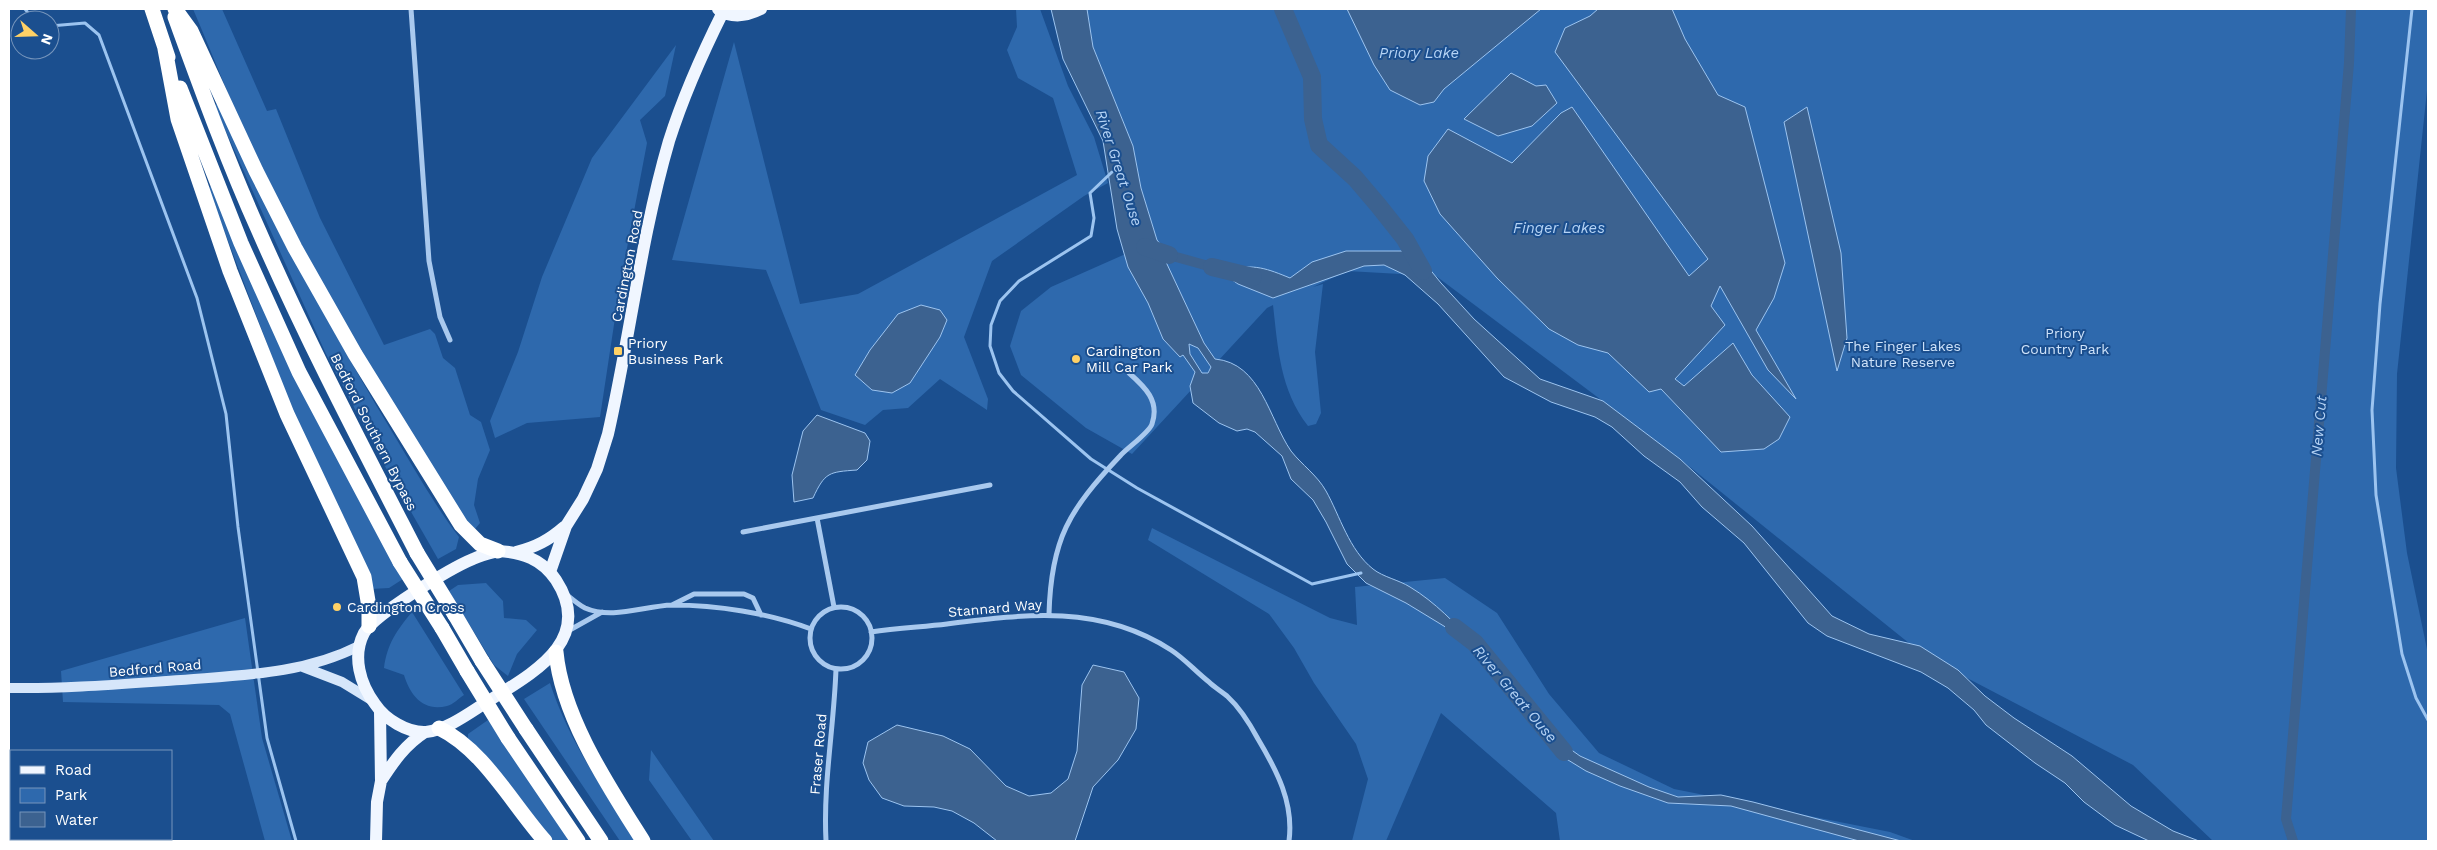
<svg xmlns="http://www.w3.org/2000/svg" width="2437" height="850" viewBox="0 0 2437 850" font-family="'Work Sans',sans-serif">
<style>
.green{fill:#2e69ad}
.water{fill:#3c6290;stroke:#9cc4f0;fill-rule:evenodd}
.lines{fill:none;stroke-linecap:round;stroke-linejoin:round}
.stream{stroke:#9cc4f0;stroke-width:3}
.canal{stroke:#3c6290;stroke-width:10}
.river{stroke:#3c6290;stroke-width:18}
.street{stroke:#a9c9ee;stroke-width:5}
.secondary{stroke:#d6e6fa;stroke-width:10}
.primary{stroke:#f0f6ff;stroke-width:12}
.highway{stroke:#fff;stroke-width:15}
.highway-bridge{stroke:#fff;stroke-width:15}
.poi-dot{fill:#ffd166;stroke:#1b4f8f;stroke-width:2}
.labels{text-anchor:middle;stroke-width:4;stroke-linejoin:round;paint-order:stroke}
.street-label{font-size:14px;fill:#fff;stroke:#1b4f8f}
.park-label{font-size:14px;fill:#cfe3fa;stroke:#1b4f8f}
.poi-label{font-size:14px;fill:#fff;stroke:#1b4f8f;text-anchor:start}
.water-label{font-size:15px;font-style:italic;fill:#b5d3f5;stroke:#1b4f8f}
</style>
<rect width="100%" height="100%" fill="#1b4f8f"/>
<path class="green" d="M193,9h29l45,102 9,-2 44,109 64,127 46,-16 5,5 8,24 12,10 15,47 11,7 9,28 -12,29 -4,26 6,18 -5,6 -13,-12c-70,-114 -143,-227 -200,-348 -26,-52 -46,-107 -69,-160z
M1016,9h24l28,77 26,51 14,46 -24,13 -92,65 -28,76 24,62 -1,11 -47,-31 -32,29 -25,2 -18,15 -44,-15 -55,-140 -94,-10 62,-218 66,262 58,-10 219,-119 -24,-77 -35,-20 -11,-28 10,-23z
M1087,9h1341v72l-31,293 -1,94 11,85 21,101v187h-215l-80,-76 -208,-109 -245,-197 -244,-183 -89,-5 -34,16 10,-3 -8,68 6,61 -5,11 -8,2c-28,-36 -30,-77 -35,-121l-6,3 -135,146 -46,-26 -65,-53 -11,-29 11,-35 30,-24 106,-47 -16,-52 -8,-42 -40,-99z
M676,45l-11,51 -25,24 7,23 -27,142 -20,132 -73,6 -32,15 -5,-17 28,-69 24,-75 50,-119z
M218,104c53,109 107,217 170,321 23,38 44,77 71,112l-3,12 -18,10 -52,-91 -60,-114 -112,-249z
M213,185l190,394 -14,9 -18,1 -78,-177 -85,-224z
M1152,528l178,90 27,7 -2,-38 90,-9 52,35 52,81 50,59 75,36 216,43 25,9h-355l-4,-28 -115,-100 -55,128h-34l16,-62 -12,-35 -42,-61 -20,-35 -25,-34 -121,-74z
M486,583l17,18 1,17 22,2 11,10 -20,24 -9,22 -14,-11 -45,-74 9,-6z
M412,612l52,83c-5,3 -11,10 -17,11 -24,6 -37,-11 -43,-31l-20,-7c3,-24 13,-38 28,-56z
M245,618l17,120 30,103h-27l-35,-127 -11,-9 -156,-3 -2,-31z
M550,683c19,58 53,107 86,158h-16l-96,-142z
M488,720l85,121h-21l-84,-100v-7z
M651,750l63,91h-22l-43,-61z"/>
<path class="water" d="M1051,9h36l6,38 40,99 8,42 16,52 7,9 -1,7 3,6 38,81 11,16c46,4 54,60 76,92 11,14 26,24 35,40 14,25 23,59 47,78 10,8 26,11 37,18 25,15 46,37 65,58l-69,-42 -40,-20 -19,-19 -21,-42 -13,-22 -22,-21 -9,-23 -27,-24 -8,-3 -10,2 -18,-8 -26,-20 -3,-17 5,-14 -12,-17 -3,2 -17,-18 -15,-36 -20,-36 -11,-38 -14,-88 -40,-82zM1189,344l9,4 13,19 -3,6h-6l-12,-19z
M1347,9h194l-97,80 -10,13 -14,3 -30,-15 -16,-25z
M1598,9h74l13,30 33,56 27,12 40,156 -11,35 -18,32 40,69 -28,-29 -48,-84 -9,20 14,19 -50,54 9,7 49,-43 19,32 38,42 -11,22 -15,10 -43,3 -60,-63 -12,3 -41,-39 -30,-8 -29,-16 -52,-51 -57,-64 -16,-33 4,-25 20,-27 64,34 49,-50 11,-6 117,169 19,-17 -153,-207 10,-24 25,-12z
M1511,73l25,13 10,-1 11,18 -25,23 -34,10 -34,-17z
M1807,107l34,146 6,85 -10,33 -53,-249z
M1346,251h69l26,32 33,36 66,60 63,22 77,58 72,67 80,90 37,18 51,12 38,24 27,26 29,22 58,38 59,50 42,25 26,10h-50l-34,-16 -31,-23 -19,-19 -30,-20 -49,-38 -12,-15 -26,-22 -27,-16 -94,-36 -19,-13 -64,-80 -42,-36 -22,-25 -36,-26 -32,-29 -17,-10 -44,-15 -47,-25 -66,-73 -33,-29 -21,-10 -20,1 -91,32 -35,-14 -10,-7 2,-7c23,-7 38,-1 60,8l22,-16z
M921,305l19,5 7,10 -7,17 -30,46 -18,10 -20,-3 -17,-15 15,-25 28,-36z
M817,415l48,18 5,8 -3,19 -10,10c-28,2 -32,2 -44,28l-19,4 -2,-27 11,-44z
M1093,665l31,7 15,26 -3,31 -18,31 -25,27 -18,54h-78l-23,-18 -22,-12 -18,-4 -30,-1 -22,-8 -13,-18 -6,-17 5,-21 29,-17 46,11 27,13 36,37 23,10 22,-3 17,-14 9,-28 5,-66z
M1518,698l31,36 31,22 69,31 29,10 43,-2 32,7 148,39h-42l-128,-35 -63,-3 -48,-17 -34,-15 -31,-19 -19,-25z"/>
<g class="lines">
<path class="stream" d="M25,9l9,11
M2412,9l-32,295 -8,106 4,85 26,159 14,44 12,22
M50,26l35,-3 14,12 98,263 29,116 12,113 29,211 29,103
M1112,172l-22,21 4,25 -3,18 -72,45 -19,20 -9,24 -1,21 9,27 14,18 78,68 46,29 175,96 49,-11"/>
<path class="canal" d="M1282,9l2,1
M1169,255l43,12
M2293,841l-7,-22 63,-756 2,-54"/>
<path class="river" d="M1283,9l29,68 1,42 6,26 36,33 23,27 27,34 18,32
M1145,247l24,8
M1212,267l41,10
M1454,627l21,16 89,109"/>
<path class="street" d="M411,9l18,252 11,56 10,23
M817,518l17,89
M743,532l247,-47
M566,594c6,5 13,11 19,14 27,12 59,-2 87,-3 45,0 96,8 139,24
M672,605l22,-11h50l9,4 8,17
M810 638a31 31 0 1 1 62 0a31 31 0 1 1-62 0Z
M1049,614c2,-75 20,-104 71,-158 7,-8 29,-23 32,-32 8,-23 -7,-37 -23,-51
M568,631l34,-19
M871,632c26,-4 51,-5 76,-8 78,-10 153,-20 224,26 14,9 25,22 38,32 5,5 12,9 18,14 12,11 23,28 31,43 19,32 36,64 31,102
M826,841c-3,-58 8,-114 10,-172"/>
<path class="secondary" d="M303,667l39,15 31,19
M9,688c57,1 114,-4 172,-8 61,-5 123,-6 178,-34"/>
<path class="primary" d="M718,9c14,10 29,7 43,0
M498,551c24,1 44,8 58,29 39,60 -23,93 -66,120 -18,11 -42,30 -64,32 -19,1 -41,-13 -51,-28 -15,-20 -23,-48 -11,-71 11,-19 87,-65 109,-74 8,-4 17,-6 25,-8z
M516,552c20,-5 33,-12 48,-25
M550,572l16,-46 17,-27 14,-30 11,-35c22,-97 33,-197 61,-293 14,-44 33,-87 54,-129
M381,781c13,-20 24,-36 44,-49
M376,841l1,-39 4,-21 -1,-69"/>
<path class="highway" d="M152,9l16,48
M175,9l16,22 65,140 39,77 60,106 106,171 19,19 18,7
M175,17c26,71 52,143 83,212 48,110 104,217 159,324
M165,49l13,70 52,152 57,143 77,163 5,30v19
M180,88l61,155 58,129 101,190
M455,615l27,46
M442,628l25,43
M556,652c6,65 53,135 87,189
M439,728c45,22 73,76 106,113
M526,729l75,112
M508,738l70,103"/>
<path class="highway-bridge" d="M417,553l38,62
M400,562l42,66
M482,661l44,68
M467,671l41,67"/>
</g>
<g class="poi-dot">
<rect x="613" y="346" width="10" height="10" rx="2.5"/>
<circle cx="1076" cy="359" r="5"/>
<circle cx="337" cy="607" r="5"/>
</g>
<g class="labels">
<g class="street-label">
<text transform="translate(627 266) rotate(-79)" y="5">Cardington Road</text>
<text transform="translate(374 432) rotate(63)" y="5">Bedford Southern Bypass</text>
<text transform="translate(995 608) rotate(-5)" y="5">Stannard Way</text>
<text transform="translate(155 668) rotate(-5)" y="5">Bedford Road</text>
<text transform="translate(818 754) rotate(-85)" y="5">Fraser Road</text>
</g>
<g class="park-label">
<text x="2065" y="338">Priory<tspan x="2065" dy="16">Country Park</tspan></text>
<text x="1903" y="351">The Finger Lakes<tspan x="1903" dy="16">Nature Reserve</tspan></text>
</g>
<g class="poi-label">
<text x="628" y="348">Priory<tspan x="628" dy="16">Business Park</tspan></text>
<text x="1086" y="356">Cardington<tspan x="1086" dy="16">Mill Car Park</tspan></text>
<text x="347" y="612">Cardington Cross</text>
</g>
<g class="water-label">
<text x="1419" y="58">Priory Lake</text>
<text transform="translate(1119 168) rotate(72)" y="5">River Great Ouse</text>
<text x="1559" y="233">Finger Lakes</text>
<text transform="translate(2319 426) rotate(-85)" y="5">New Cut</text>
<text transform="translate(1515 694) rotate(50)" y="5">River Great Ouse</text>
</g>
</g>
<rect width="2437" height="850" fill="none" stroke="#ffffff" stroke-width="20"/>
<rect x="10" y="750" width="162" height="90" fill="#1b4f8f" stroke="#7695bc"/>
<rect x="20" y="766" width="25" height="8" fill="#f0f6ff" stroke="#7695bc"/>
<text x="55" y="775" font-size="15" fill="#ffffff">Road</text>
<rect x="20" y="788" width="25" height="15" fill="#2e69ad" stroke="#7695bc"/>
<text x="55" y="800" font-size="15" fill="#ffffff">Park</text>
<rect x="20" y="812" width="25" height="15" fill="#3c6290" stroke="#7695bc"/>
<text x="55" y="825" font-size="15" fill="#ffffff">Water</text>
<g transform="translate(35 35) rotate(110)"><circle r="24" fill="#1b4f8f" stroke="#7695bc"/>
<path d="M0-4L9 19L0 12L-9 19Z" fill="#ffd166"/>
<text y="-8" font-size="14" font-weight="bold" text-anchor="middle" fill="#ffffff">N</text>
</g>
</svg>
